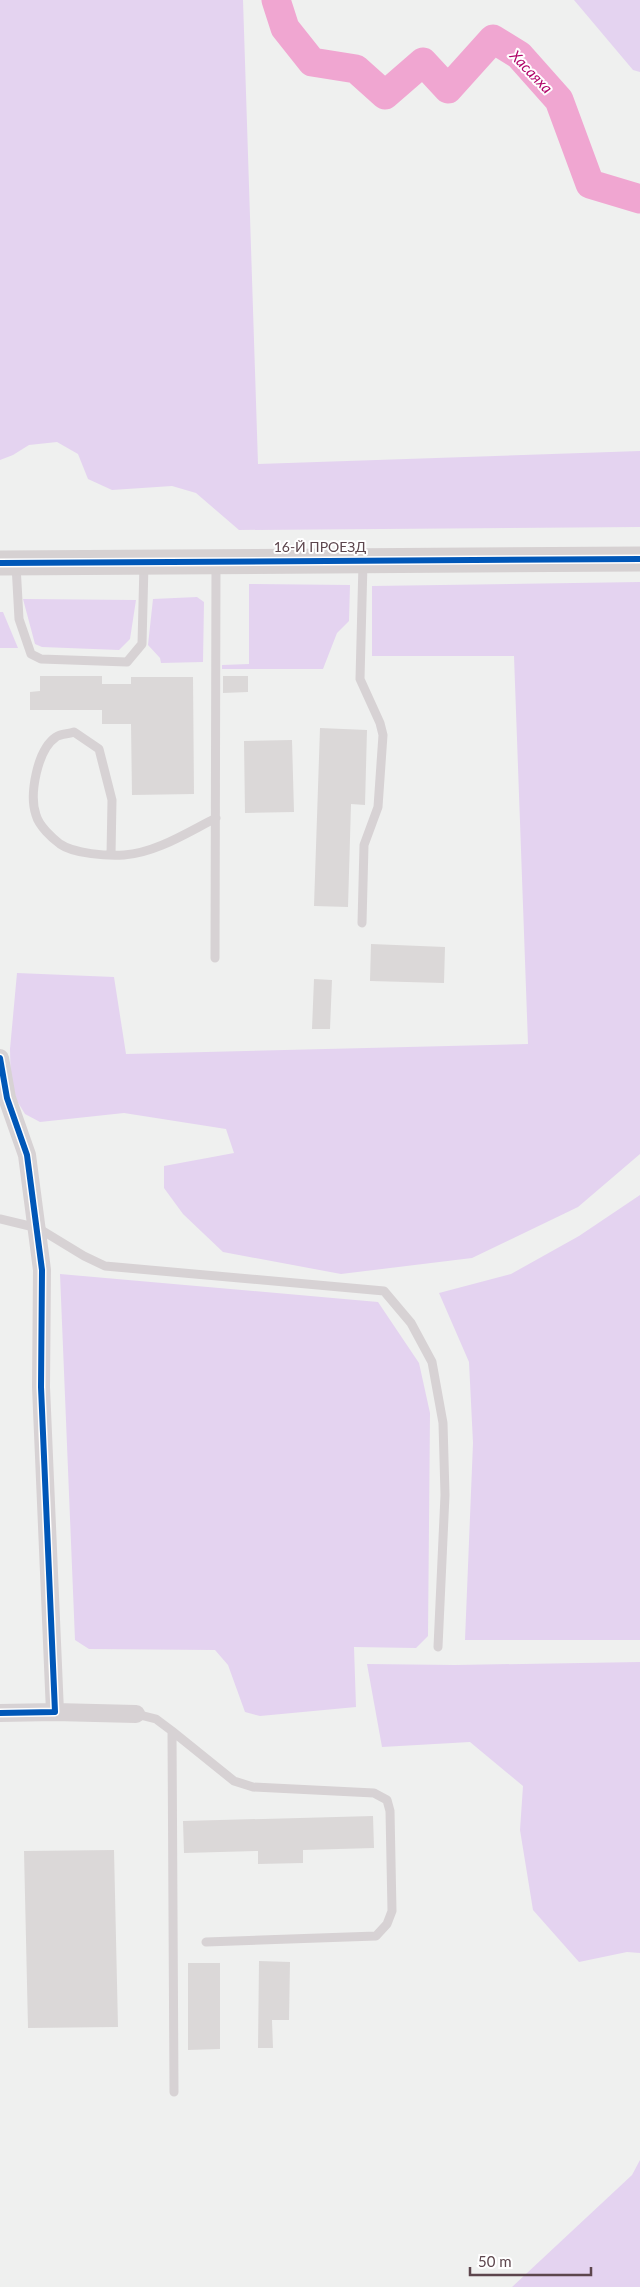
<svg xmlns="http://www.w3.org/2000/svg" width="640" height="2287" viewBox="0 0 640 2287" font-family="Lato,sans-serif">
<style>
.green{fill:#e4d3f0}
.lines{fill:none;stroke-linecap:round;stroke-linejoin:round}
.river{stroke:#f0a6d1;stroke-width:29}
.building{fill:#dbd8d8}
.lane{stroke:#d7d2d4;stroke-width:9}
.street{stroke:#d7d2d4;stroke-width:18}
.secondary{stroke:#d6d1d2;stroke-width:25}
.cycleway-casing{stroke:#fff;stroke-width:9}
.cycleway{stroke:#0057b8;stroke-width:6}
.labels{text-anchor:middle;stroke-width:4;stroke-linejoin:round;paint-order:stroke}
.street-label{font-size:14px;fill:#5d464d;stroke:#fff}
.water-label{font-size:15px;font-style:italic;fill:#b00569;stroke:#fff}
</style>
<rect width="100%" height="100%" fill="#eff0ef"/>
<path class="green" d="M0,0h243l15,464 382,-13v76l-401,3 -43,-37 -24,-7 -60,4 -24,-11 -10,-25 -21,-12 -28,3 -16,10 -13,5z
M574,0h66v72l-7,-2z
M640,582v572l-62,53 -106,51 -131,16 -118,-22 -40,-38 -19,-26v-22l70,-13 -8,-24 -102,-16 -84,9 -15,-8 -14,-23 -1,-42 7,-76 97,4 12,77 402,-10 -14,-388h-142v-70z
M249,584l101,1 -1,36 -12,12 -14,36h-101v-4l27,-1z
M197,597l7,5 -1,60 -42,1 -1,-5 -12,-13 5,-46z
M23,599l113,1 -6,39 -11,11 -77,-3 -7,-3z
M0,612h3l15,36h-18z
M640,1195v445h-175l8,-197 -4,-81 -30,-69 72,-19 68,-38z
M60,1274l318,28 41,61 11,50 -2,223 -12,12 -62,-1 2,60 -96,9 -15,-4 -17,-47 -13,-15 -126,-1 -14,-9z
M640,1662v291l-13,-1 -48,10 -46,-52 -13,-80 3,-44 -53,-44 -88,5 -15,-83 88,1z
M640,2160v127h-128l120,-112z"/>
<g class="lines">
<path class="river" d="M276,0l9,28 27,34 44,7 29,26 38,-33 25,27 45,-50 26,16 40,45 31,84 50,15"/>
</g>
<path class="building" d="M40,676h62v8h29v-7h62l1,117 -62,1 -1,-71h-29v-14h-72v-18l10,-1z
M223,676h25v16l-25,1z
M320,728l47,2 -2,75 -14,-1 -3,103 -34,-1z
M292,740l2,72 -49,1 -1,-72z
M371,944l74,3 -1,36 -74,-2z
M314,979l18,1 -2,49h-18z
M373,1816l1,32 -71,2v13l-45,1v-13l-74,2 -1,-32z
M114,1850l4,177 -90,1 -4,-177z
M259,1961l31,1 -1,58h-17l1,28h-15z
M188,1963h32v86l-32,1z"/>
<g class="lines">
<path class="lane" d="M16,565l3,54 12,35 10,5 86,3 15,-18 2,-80
M111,855l1,-55 -13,-51 -25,-17c-5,2 -14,2 -18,5 -19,13 -27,58 -20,78 3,11 16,23 24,29 14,10 48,12 64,11 32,-2 64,-23 92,-37
M362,923l2,-78 14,-38 5,-72 -3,-12 -20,-44 3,-116
M215,958l1,-395
M0,1219l38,9 46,28 21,10 279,25 27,32 21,39 11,61 2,72 -7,152
M136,1714l20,5 16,12 2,361
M172,1731l62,50 19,6 121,6 13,7 3,11 2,100 -5,13 -11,12 -170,6"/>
<path class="street" d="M0,1058l7,40 20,57 15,115 -1,117 14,325 -55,1
M55,1712l81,2"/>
<path class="secondary" d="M0,563l640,-4"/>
<defs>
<path id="cycleway" d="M0,563l640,-4
M0,1058l7,40 20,57 15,115 -1,117 14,325 -55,1"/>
</defs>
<use href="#cycleway" class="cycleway-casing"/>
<use href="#cycleway" class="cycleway"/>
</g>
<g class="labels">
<g class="street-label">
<text x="320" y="552">16-Й ПРОЕЗД</text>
</g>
<g class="water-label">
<text transform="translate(531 72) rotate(46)" y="5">Хасаяха</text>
</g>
</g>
<path d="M470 2267v8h121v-8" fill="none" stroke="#5d464d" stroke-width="2.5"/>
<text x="478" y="2267" font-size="15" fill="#5d464d" stroke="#ffffff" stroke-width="4" paint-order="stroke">50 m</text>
</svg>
